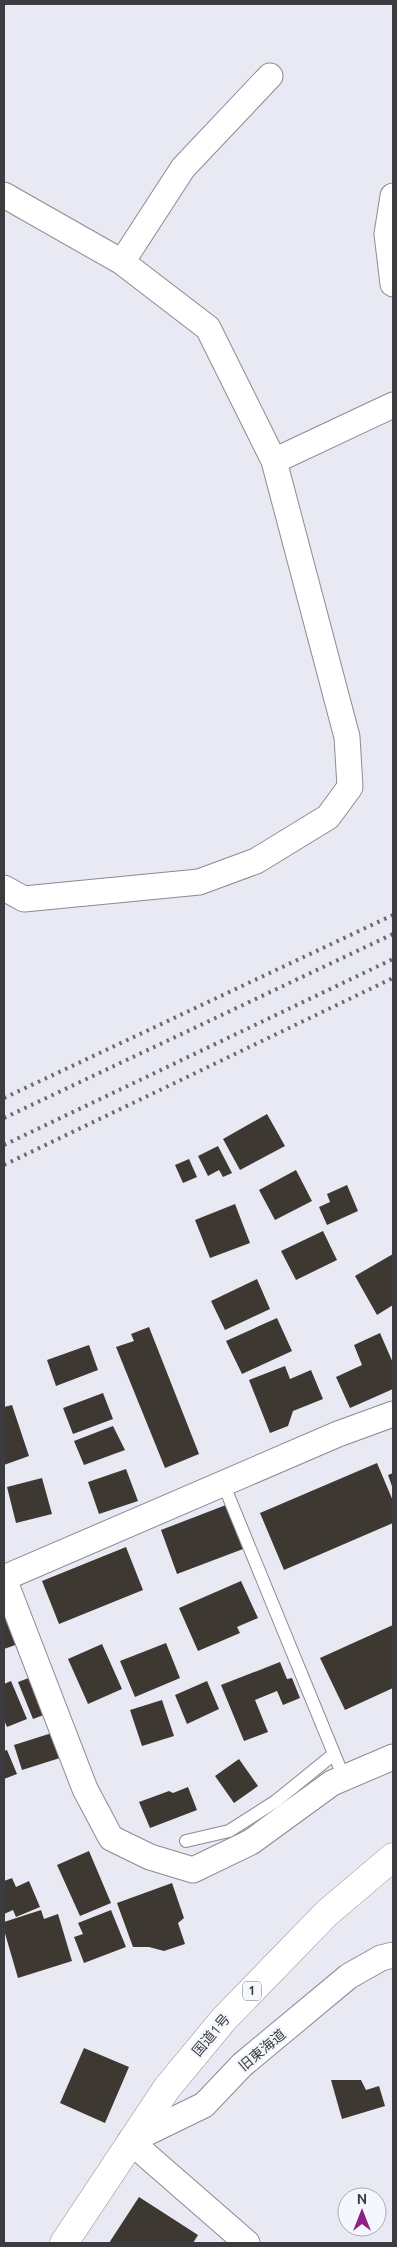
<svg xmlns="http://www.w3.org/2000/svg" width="397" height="2247" viewBox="0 0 397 2247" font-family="Ubuntu,'Noto Sans JP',sans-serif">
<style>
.building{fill:#3e3833}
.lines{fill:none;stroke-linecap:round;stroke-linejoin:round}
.lane-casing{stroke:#8a8b93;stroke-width:14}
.street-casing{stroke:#8a8b93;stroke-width:27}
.highway-casing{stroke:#8a8b93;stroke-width:29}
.lane{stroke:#fff;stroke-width:12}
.street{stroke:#fff;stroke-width:25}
.highway{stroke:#fff;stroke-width:28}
.rail{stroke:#6a6a70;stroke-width:4;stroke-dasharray:2.5 5;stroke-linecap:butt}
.labels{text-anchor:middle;stroke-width:5;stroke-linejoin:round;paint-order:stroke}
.shield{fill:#f5f7fe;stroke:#747479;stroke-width:1}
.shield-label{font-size:12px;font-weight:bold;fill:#3c3c40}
.street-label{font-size:14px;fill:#3c3c40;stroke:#f5f7fe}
</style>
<rect width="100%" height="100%" fill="#e8e9f3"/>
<path class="building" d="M267,1114l18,32 -45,24 -17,-31z
M218,1146l14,27 -9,4 -4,-7 -11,6 -10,-20z
M189,1159l8,18 -14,6 -8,-18z
M296,1170l16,31 -37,19 -16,-30z
M347,1185l11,26 -31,14 -8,-18 11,-5 -3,-8z
M235,1204l15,39 -40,15 -15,-38z
M323,1231l14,29 -41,20 -15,-29z
M393,1254v51l-16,10 -22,-39z
M257,1279l13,30 -45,21 -14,-29z
M277,1318l15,33 -50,23 -16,-33z
M149,1327l50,127 -34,14 -49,-121 18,-6 -3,-7z
M380,1333l13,30v26l-43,19 -14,-31 26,-12 -8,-20z
M89,1345l9,25 -42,16 -9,-26z
M285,1366l5,13 21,-9 12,29 -30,12 -5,15 -18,7 -21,-53z
M103,1393l10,26 -40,15 -10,-26z
M12,1405l17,51 -25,9v-58z
M113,1426l12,24 -41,15 -10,-24z
M377,1463l16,38v22l-109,47 -24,-57z
M126,1469l12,32 -39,13 -11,-32z
M393,1473v16l-5,-14z
M42,1478l10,36 -36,9 -9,-36z
M226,1505l17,44 -66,25 -16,-44z
M126,1547l17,43 -84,34 -17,-43z
M241,1581l17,37 -21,9 3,6 -42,18 -19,-43z
M4,1608l17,35 -17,6z
M393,1625v63l-48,22 -25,-52z
M166,1643l14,35 -45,19 -15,-36z
M102,1644l20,45 -34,15 -20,-45z
M280,1662l7,17 5,-1 8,20 -17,7 -6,-14 -22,9 13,32 -24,9 -23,-56z
M34,1676l15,37 -16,6 -15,-37z
M11,1681l16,38 -20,8 -3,-7v-36z
M207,1681l12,28 -32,15 -12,-29z
M162,1700l12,36 -32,10 -12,-36z
M55,1732l8,25 -41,13 -8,-25z
M7,1750l10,24 -13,5v-28z
M239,1759l19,27 -24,17 -19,-27z
M188,1787l9,23 -47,18 -11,-26 30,-11 4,2z
M89,1851l22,52 -31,13 -23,-51z
M12,1878l4,9 13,-6 11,26 -24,10 -3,-7 -9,4v-33z
M172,1883l12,35 -6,5 7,21 -21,7 -15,-4h-16l-16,-44z
M41,1910l3,9 14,-5 14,47 -54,17 -14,-48v-8z
M111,1910l15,37 -42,16 -10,-26 9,-3 -5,-11z
M84,2048l45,19 -24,56 -45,-20z
M331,2080h30l5,10 13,-4 6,20 -43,13z
M139,2197l59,38 -5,8h-84z"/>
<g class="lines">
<defs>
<path id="lane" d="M223,1483l121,295
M186,1841l43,-10 47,-30 58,-47"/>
<path id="street" d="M4,195l118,67 86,66 66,133 73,276 3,50 -22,30 -72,44 -57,21 -175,17 -20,-11
M393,196l-6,38 6,50
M122,262l61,-94 87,-92
M274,461l119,-56
M4,1578l334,-144 55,-20
M4,1579l81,210 26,49 39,19 43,13 58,-28 81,-59 61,-26
M247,2243l-117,-102 74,-36 38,-40 107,-89 32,-18 12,-3"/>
<path id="highway" d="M64,2243l103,-155 57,-69 103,-106 66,-56"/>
</defs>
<use href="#lane" class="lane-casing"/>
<use href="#street" class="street-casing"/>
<use href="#highway" class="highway-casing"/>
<use href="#lane" class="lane"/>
<use href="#street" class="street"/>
<use href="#highway" class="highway"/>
<path class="rail" d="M4,1098l389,-183
M4,1118l389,-184
M4,1145l389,-186
M4,1165l389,-187"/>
</g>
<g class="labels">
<rect class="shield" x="243" y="1981.5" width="18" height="19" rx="4"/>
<g class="shield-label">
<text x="252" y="1995">1</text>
</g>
<g class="street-label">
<text transform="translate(211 2035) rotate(-50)" y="5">国道1号</text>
<text transform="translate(262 2050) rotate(-40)" y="5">旧東海道</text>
</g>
</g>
<rect width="397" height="2247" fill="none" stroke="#3c3c40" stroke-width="10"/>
<g transform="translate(362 2212)"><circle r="24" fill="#f5f7fe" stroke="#abacb2"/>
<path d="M0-4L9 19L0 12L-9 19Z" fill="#912080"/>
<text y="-8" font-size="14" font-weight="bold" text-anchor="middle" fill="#3c3c40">N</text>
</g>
</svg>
